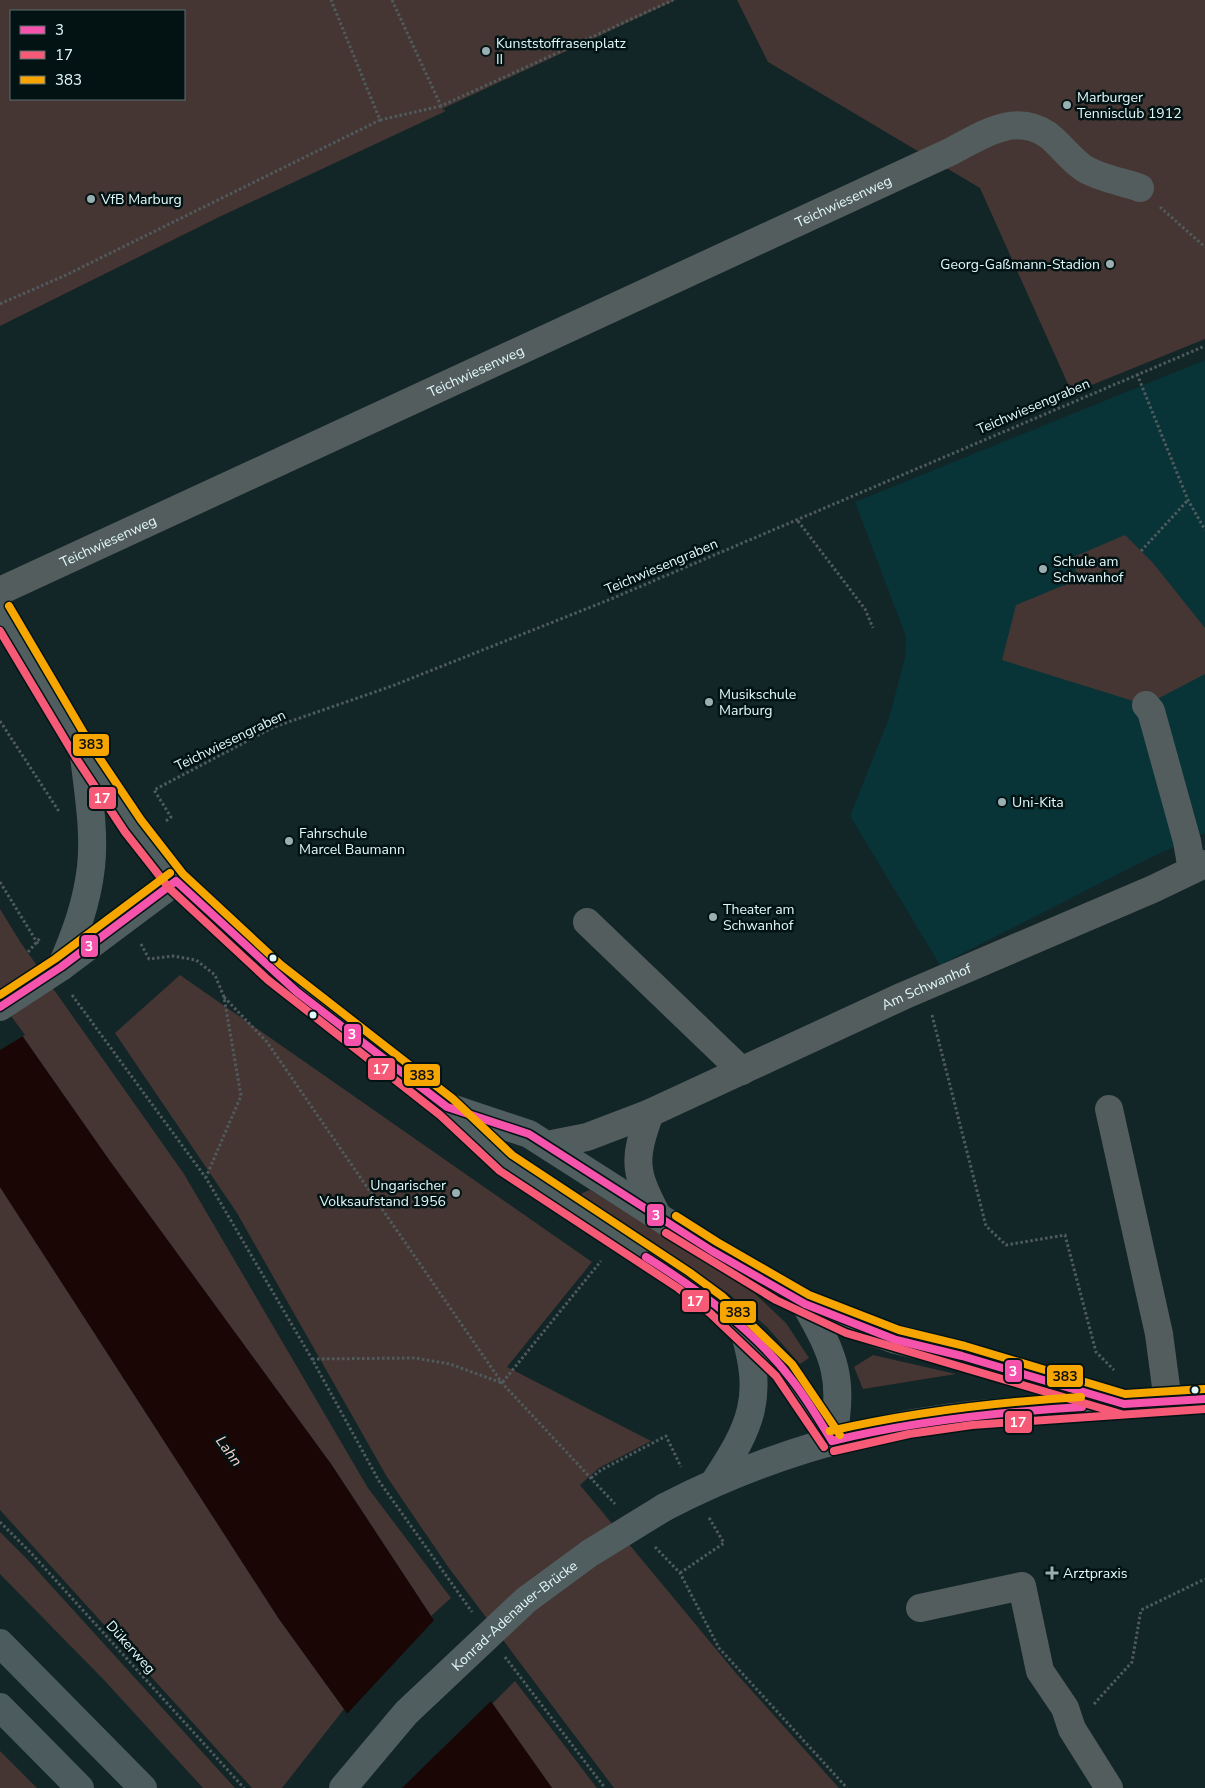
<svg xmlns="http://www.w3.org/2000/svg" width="1205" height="1788" viewBox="0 0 1205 1788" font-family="'Nunito Sans',sans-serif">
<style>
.built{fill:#083337}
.green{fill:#453633;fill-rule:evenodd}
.water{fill:#1a0705}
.pier{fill:#122527}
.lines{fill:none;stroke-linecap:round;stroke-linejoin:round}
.path{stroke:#505b5d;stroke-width:3;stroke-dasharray:2.5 2.5;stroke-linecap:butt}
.minor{stroke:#535d5e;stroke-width:28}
.major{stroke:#505e5f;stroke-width:28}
.highway{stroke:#4c5b5d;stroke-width:28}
.path-bridge{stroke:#505b5d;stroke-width:3;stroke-dasharray:2.5 2.5;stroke-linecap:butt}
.major-bridge{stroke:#505e5f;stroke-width:28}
.bus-1-casing{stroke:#031314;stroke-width:11}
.bus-2-casing{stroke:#031314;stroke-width:11}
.bus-3-casing{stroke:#031314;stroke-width:11}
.bus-1{stroke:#f653ac;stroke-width:8}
.bus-2{stroke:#f75a77;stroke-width:8}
.bus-3{stroke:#f7a600;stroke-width:8}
.poi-dot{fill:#99afb1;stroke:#031314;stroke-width:2}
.bus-dot{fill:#e2f9fb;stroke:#031314;stroke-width:2}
.labels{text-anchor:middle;stroke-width:5;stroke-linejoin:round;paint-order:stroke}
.poi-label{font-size:14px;fill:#e2f9fb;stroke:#031314;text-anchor:start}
.street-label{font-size:14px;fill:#e2f9fb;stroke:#031314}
.water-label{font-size:15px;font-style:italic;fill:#f9d3cb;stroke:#031314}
.line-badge{stroke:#031314;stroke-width:2}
.badge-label{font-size:14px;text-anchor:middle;font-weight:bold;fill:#fff}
.pale-badge-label{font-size:14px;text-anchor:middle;font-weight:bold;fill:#111}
</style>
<rect width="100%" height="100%" fill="#122527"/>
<path class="built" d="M1205,360v473l-55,25 -210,107 -90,-149 39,-98 16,-61 1,-20 -51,-135z"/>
<path class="green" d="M0,0h676l-234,109 4,2 -229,107 -217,108zM11,11h173v88h-173z
M737,0h468v339l-133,54 -92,-205 -212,-126z
M1125,535l28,28 52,65v46l-59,31 -144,-45 14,-55 63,-26 -8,-21z
M0,909l21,34 163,231 184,314 83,110 -20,18 -100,-152 -219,-300 -112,-160z
M180,975l412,287 -85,105 144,74 -52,27 -19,17 155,187 104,116h-225l-165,-220 -62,-91 -150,-264 -122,-180z
M0,1187l279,432 65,90 -62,79h-30l-252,-278z
M590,1190l159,98 37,35 23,35 -9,6 -33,-37 -38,-33 -148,-96 1,-5z
M873,1355l83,19 -93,15 -9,-22z
M0,1532l26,26 209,230h-32l-99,-108 -104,-106z
M515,1681l82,107h-45l-60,-84z
M0,1751l37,37h-37z"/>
<path class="water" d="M0,1004l112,160 219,300 100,152 121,172h-154l-54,-79 -65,-90 -279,-432z"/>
<path class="pier" d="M0,1001l25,34 -25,15z
M436,1618l56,82 -90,88h-7l-49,-73z"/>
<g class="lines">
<path class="path" d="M392,0l49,106 232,-106
M380,120l61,-14
M1160,207l45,40
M0,304l66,-29 314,-155 -49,-120
M1137,374l51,126 17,30
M798,521l67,88 8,19
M1141,551l47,-51
M0,721l60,92
M166,821l5,-4 -17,-27 120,-63 118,-41 219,-87 594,-253
M0,882l38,62
M141,944l8,15 24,-3 23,4 19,15 9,22 17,99 -35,81
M72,995l134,183 106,181 67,122 93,131
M224,997l43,45 235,341 113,121
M932,1015l54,211 20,19 59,-10 31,117 18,18
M312,1359l103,-1 35,6 52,19 99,-122
M591,1478l10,-8 65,-34 15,31
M0,1522l31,31 213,235
M655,1547l25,26 39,75 128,140
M680,1573l44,-30 -16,-27
M505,1657l100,131
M1094,1704l38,-42 9,-52 64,-31"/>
<g class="minor">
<path id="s1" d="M0,591l952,-440c30,-16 63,-39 96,-16 13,10 23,25 37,34 15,9 38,13 55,19"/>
<path d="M1146,705l5,6 36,130 5,29"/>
<path d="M587,922l155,149"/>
<path d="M1109,1109l50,225 9,68"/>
<path d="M650,1113c-17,47 -16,58 7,102"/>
<path id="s2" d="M547,1145l40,-8 63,-24 253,-117 250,-107 52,-25"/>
<path d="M920,1608l102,-22 18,85 25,37 7,21 37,59"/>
</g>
<path class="major" d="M0,611l84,141 49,74 43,55 99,92 172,134 59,56 178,117 33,25 67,65 48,71
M61,967c14,-32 26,-64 30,-100 4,-36 -3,-75 -7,-111
M61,967l115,-86
M451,1108l78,26 183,117 93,53 46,20 45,16 66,16 162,48
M805,1304c30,52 40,77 27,137
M715,1481c37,-56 49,-84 29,-150
M665,1507c96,-50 198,-80 306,-92 78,-9 156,-9 234,-16"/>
<path class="highway" d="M0,1643l143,145
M0,1707l80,81"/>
<path class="path-bridge" d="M28,952l13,-15"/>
<g class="major-bridge">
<path d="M0,1007l61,-40"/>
<path id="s3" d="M343,1788l63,-75 120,-113 64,-47 75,-46"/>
</g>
<defs>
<path id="bus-1" d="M176,881l121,111 150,115 82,27 183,117 93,53 91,36 66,16 162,48 81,-5
M0,1007l61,-40 115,-86
M646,1257c54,34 107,72 146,123 15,19 27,40 40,61
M832,1441c82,-20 165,-29 250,-34"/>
<path id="bus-2" d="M0,631l76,127 49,74 44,56 99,92 172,135 60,56 178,117 32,25 66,63 48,71
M666,1233l110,67 70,33 275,81
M834,1451l75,-17 63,-9 233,-16"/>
<path id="bus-3" d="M9,606l83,141 49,73 42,54 98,91 172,134 59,56 177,117 34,25 69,67 48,71
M0,995l55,-36 115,-86
M676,1216l41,26 92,53 90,35 66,16 160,48 79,-5
M830,1431c83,-19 166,-29 251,-34"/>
</defs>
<use href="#bus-1" class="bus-1-casing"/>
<use href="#bus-2" class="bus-2-casing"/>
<use href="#bus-3" class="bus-3-casing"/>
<use href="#bus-1" class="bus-1"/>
<use href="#bus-2" class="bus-2"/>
<use href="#bus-3" class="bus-3"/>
</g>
<g class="poi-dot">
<circle cx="486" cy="51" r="5"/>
<circle cx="1067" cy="105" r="5"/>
<circle cx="91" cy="199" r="5"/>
<circle cx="1110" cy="264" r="5"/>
<circle cx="1043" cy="569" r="5"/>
<circle cx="709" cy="702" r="5"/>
<circle cx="1002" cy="802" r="5"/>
<circle cx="289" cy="841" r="5"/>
<circle cx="713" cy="917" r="5"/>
<circle cx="456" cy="1193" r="5"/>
<path d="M1049.5 1565.5h5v5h5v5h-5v5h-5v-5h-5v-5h5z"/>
</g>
<g class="bus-dot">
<circle cx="273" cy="958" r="4.5"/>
<circle cx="313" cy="1015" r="4.5"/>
<circle cx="1195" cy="1390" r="4.5"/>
</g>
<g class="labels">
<g class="poi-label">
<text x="496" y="48">Kunststoffrasenplatz<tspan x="496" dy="16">II</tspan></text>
<text x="1077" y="102">Marburger<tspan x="1077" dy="16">Tennisclub 1912</tspan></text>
<text x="101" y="204">VfB Marburg</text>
<text x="1100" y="269" text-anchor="end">Georg-Gaßmann-Stadion</text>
<text x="1053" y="566">Schule am<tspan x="1053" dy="16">Schwanhof</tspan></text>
<text x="719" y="699">Musikschule<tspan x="719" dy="16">Marburg</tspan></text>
<text x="1012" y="807">Uni-Kita</text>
<text x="299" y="838">Fahrschule<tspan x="299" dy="16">Marcel Baumann</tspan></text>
<text x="723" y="914">Theater am<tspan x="723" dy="16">Schwanhof</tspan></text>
<text x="446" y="1190" text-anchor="end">Ungarischer<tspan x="446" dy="16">Volksaufstand 1956</tspan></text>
<text x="1063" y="1578">Arztpraxis</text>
</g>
<g class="street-label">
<text dy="5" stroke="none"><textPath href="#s1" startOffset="929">Teichwiesenweg</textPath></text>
<text dy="5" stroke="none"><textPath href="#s1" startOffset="524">Teichwiesenweg</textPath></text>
<text transform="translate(1033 406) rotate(-23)" y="5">Teichwiesengraben</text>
<text dy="5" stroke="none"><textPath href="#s1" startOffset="119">Teichwiesenweg</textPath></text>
<text transform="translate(661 566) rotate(-23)" y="5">Teichwiesengraben</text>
<text transform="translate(230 740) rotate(-26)" y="5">Teichwiesengraben</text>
<text dy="5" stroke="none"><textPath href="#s2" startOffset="412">Am Schwanhof</textPath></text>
<text dy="5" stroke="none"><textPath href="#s3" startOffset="244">Konrad-Adenauer-Brücke</textPath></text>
<text transform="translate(131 1647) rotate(48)" y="5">Dükerweg</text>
</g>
<g class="water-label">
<text transform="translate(229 1451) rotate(54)" y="5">Lahn</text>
</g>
</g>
<g class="line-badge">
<rect x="72" y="733" width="38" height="24" rx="5" fill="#f7a600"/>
<rect x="88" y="786" width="29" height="24" rx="5" fill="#f75a77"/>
<rect x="80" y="934" width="19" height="24" rx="5" fill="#f653ac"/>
<rect x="343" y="1023" width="19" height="24" rx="5" fill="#f653ac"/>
<rect x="367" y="1057" width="29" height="24" rx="5" fill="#f75a77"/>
<rect x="403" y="1063" width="38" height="24" rx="5" fill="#f7a600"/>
<rect x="646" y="1203" width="19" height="24" rx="5" fill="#f653ac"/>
<rect x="681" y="1289" width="29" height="24" rx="5" fill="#f75a77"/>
<rect x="719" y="1300" width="38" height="24" rx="5" fill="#f7a600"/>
<rect x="1004" y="1359" width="19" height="24" rx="5" fill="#f653ac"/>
<rect x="1046" y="1364" width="38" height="24" rx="5" fill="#f7a600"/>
<rect x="1004" y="1410" width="29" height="24" rx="5" fill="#f75a77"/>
</g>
<g class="badge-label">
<text x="102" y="803">17</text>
<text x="89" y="951">3</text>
<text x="352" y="1039">3</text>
<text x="381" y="1074">17</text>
<text x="656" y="1220">3</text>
<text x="695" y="1306">17</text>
<text x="1013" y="1376">3</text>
<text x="1018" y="1427">17</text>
</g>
<g class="pale-badge-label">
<text x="91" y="749">383</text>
<text x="422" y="1080">383</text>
<text x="738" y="1317">383</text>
<text x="1065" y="1381">383</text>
</g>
<rect x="10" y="10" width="175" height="90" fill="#031314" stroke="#5c6f70"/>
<rect x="20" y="26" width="25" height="8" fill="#f653ac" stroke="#5c6f70"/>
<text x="55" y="35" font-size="15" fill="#e2f9fb">3</text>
<rect x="20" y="51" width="25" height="8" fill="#f75a77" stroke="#5c6f70"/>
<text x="55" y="60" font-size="15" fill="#e2f9fb">17</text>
<rect x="20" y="76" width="25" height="8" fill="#f7a600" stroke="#5c6f70"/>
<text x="55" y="85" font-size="15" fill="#e2f9fb">383</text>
</svg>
